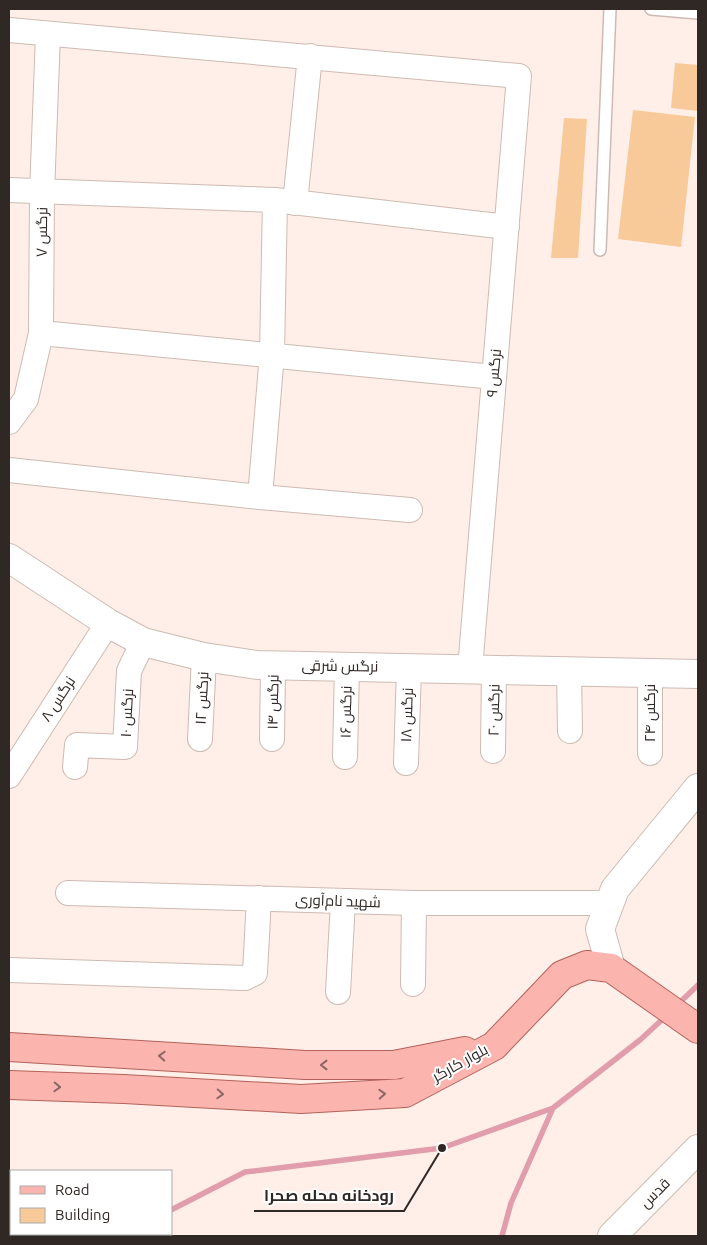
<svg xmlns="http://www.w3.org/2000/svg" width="707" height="1245" viewBox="0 0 707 1245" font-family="Ubuntu,Cairo,sans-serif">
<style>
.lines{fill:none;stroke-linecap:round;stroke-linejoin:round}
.stream{stroke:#e19dab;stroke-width:5.5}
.building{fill:#f8ca99}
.lane-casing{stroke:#cdbbb2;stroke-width:14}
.street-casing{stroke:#cdbbb2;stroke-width:26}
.secondary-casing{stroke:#cdbbb2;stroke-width:30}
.primary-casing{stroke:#b3625b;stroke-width:30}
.lane{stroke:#fff;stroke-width:11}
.street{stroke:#fff;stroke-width:24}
.secondary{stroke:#fff;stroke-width:28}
.primary{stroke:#fcb4ae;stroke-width:28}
.oneway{stroke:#8b6763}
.labels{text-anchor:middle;stroke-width:4;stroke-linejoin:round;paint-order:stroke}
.street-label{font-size:15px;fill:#2f2825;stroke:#fff}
.leader{fill:none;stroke:#2f2825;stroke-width:2}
.callout-dot{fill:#2f2825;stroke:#fff;stroke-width:2}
.callout-label{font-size:16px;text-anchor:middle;font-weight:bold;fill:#2f2825;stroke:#fff;stroke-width:4;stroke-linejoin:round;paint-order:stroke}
</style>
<rect width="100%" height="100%" fill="#ffefe8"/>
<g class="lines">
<path class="stream" d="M676,1006l22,-21
M171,1210l74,-38 197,-24 111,-40 87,-68 26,-24
M120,1236l5,-2
M502,1236l9,-33 42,-95"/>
</g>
<path class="building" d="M675,63l23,2v46l-27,-3z
M633,110l62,7 -14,130 -63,-8z
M564,118l23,1 -9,139h-27z"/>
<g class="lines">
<defs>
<path id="lane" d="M651,9l47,4
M600,250l10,-241"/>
<path id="street" d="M9,30l510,46 -49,593
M9,190l266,10 232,27
M295,203l15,-147
M41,333l453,44
M9,422l17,-23 15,-66 1,-140 6,-159
M9,470l251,27 150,13
M260,497l12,-143 3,-154
M569,671l1,60
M650,672v81
M200,739l4,-82
M272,739l1,-73
M493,751l1,-82
M345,757l2,-91
M406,763l3,-95
M75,767l2,-22 48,2 4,-76 14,-29
M9,776l99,-153
M68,893l346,10h195
M9,970l236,8 10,-5 4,-75
M413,984l1,-81
M338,992l5,-91"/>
<path id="secondary" d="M9,558l99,65 35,19 61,15 53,8 441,9
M611,968l-11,-39 15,-40 83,-101
M612,1236l86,-87"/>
<path id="primary" d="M9,1047l296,18h89l71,-14
M9,1085l115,4 177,10 104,-6 89,-47 68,-71 25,-10 24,3 87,61"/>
</defs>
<use href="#lane" class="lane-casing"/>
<use href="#street" class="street-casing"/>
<use href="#secondary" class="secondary-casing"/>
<use href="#primary" class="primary-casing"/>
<use href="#lane" class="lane"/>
<use href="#street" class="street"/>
<use href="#secondary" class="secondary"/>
<use href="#primary" class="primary"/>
</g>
<defs><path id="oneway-chevron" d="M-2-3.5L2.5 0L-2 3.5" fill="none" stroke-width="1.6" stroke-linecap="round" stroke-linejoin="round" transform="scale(1.25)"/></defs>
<g class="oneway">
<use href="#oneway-chevron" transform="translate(162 1056) rotate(-177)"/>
<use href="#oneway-chevron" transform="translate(324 1065) rotate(180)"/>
<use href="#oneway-chevron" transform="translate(57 1087) rotate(2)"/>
<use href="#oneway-chevron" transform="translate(220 1094) rotate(3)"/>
<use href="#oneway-chevron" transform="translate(382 1094) rotate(-3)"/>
</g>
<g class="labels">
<g class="street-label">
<text transform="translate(42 232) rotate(-89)" y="5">نرگس ۷</text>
<text transform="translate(494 373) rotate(-85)" y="5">نرگس ۹</text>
<text transform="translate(340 666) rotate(1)" y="5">نرگس شرقی</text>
<text transform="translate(202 698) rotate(-87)" y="5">نرگس ۱۲</text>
<text transform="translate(58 699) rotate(-57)" y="5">نرگس ۸</text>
<text transform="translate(273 702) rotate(-89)" y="5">نرگس ۱۴</text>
<text transform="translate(494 710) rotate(-89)" y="5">نرگس ۲۰</text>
<text transform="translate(346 712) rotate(-89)" y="5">نرگس ۱۶</text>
<text transform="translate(127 713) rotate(-87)" y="5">نرگس ۱۰</text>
<text transform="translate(650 713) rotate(-90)" y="5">نرگس ۲۴</text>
<text transform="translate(407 715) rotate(-88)" y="5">نرگس ۱۸</text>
<text transform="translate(338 901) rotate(2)" y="5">شهید نام‌آوری</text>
<text transform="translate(460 1063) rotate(-29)" y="5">بلوار کارگر</text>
<text transform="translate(655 1193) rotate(-45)" y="5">قدس</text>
</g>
</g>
<path class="leader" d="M442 1148L404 1211H254"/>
<circle class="callout-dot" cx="442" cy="1148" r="5"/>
<g class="callout-label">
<text x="329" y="1201">رودخانه محله صحرا</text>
</g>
<rect width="707" height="1245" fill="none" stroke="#2f2825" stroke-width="20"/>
<rect x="10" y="1170" width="162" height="65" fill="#ffffff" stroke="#aca9a8"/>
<rect x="20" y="1186" width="25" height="8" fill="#fcb4ae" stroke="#aca9a8"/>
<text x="55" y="1195" font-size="15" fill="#2f2825">Road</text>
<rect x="20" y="1208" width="25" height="15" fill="#f8ca99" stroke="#aca9a8"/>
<text x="55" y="1220" font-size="15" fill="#2f2825">Building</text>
</svg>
